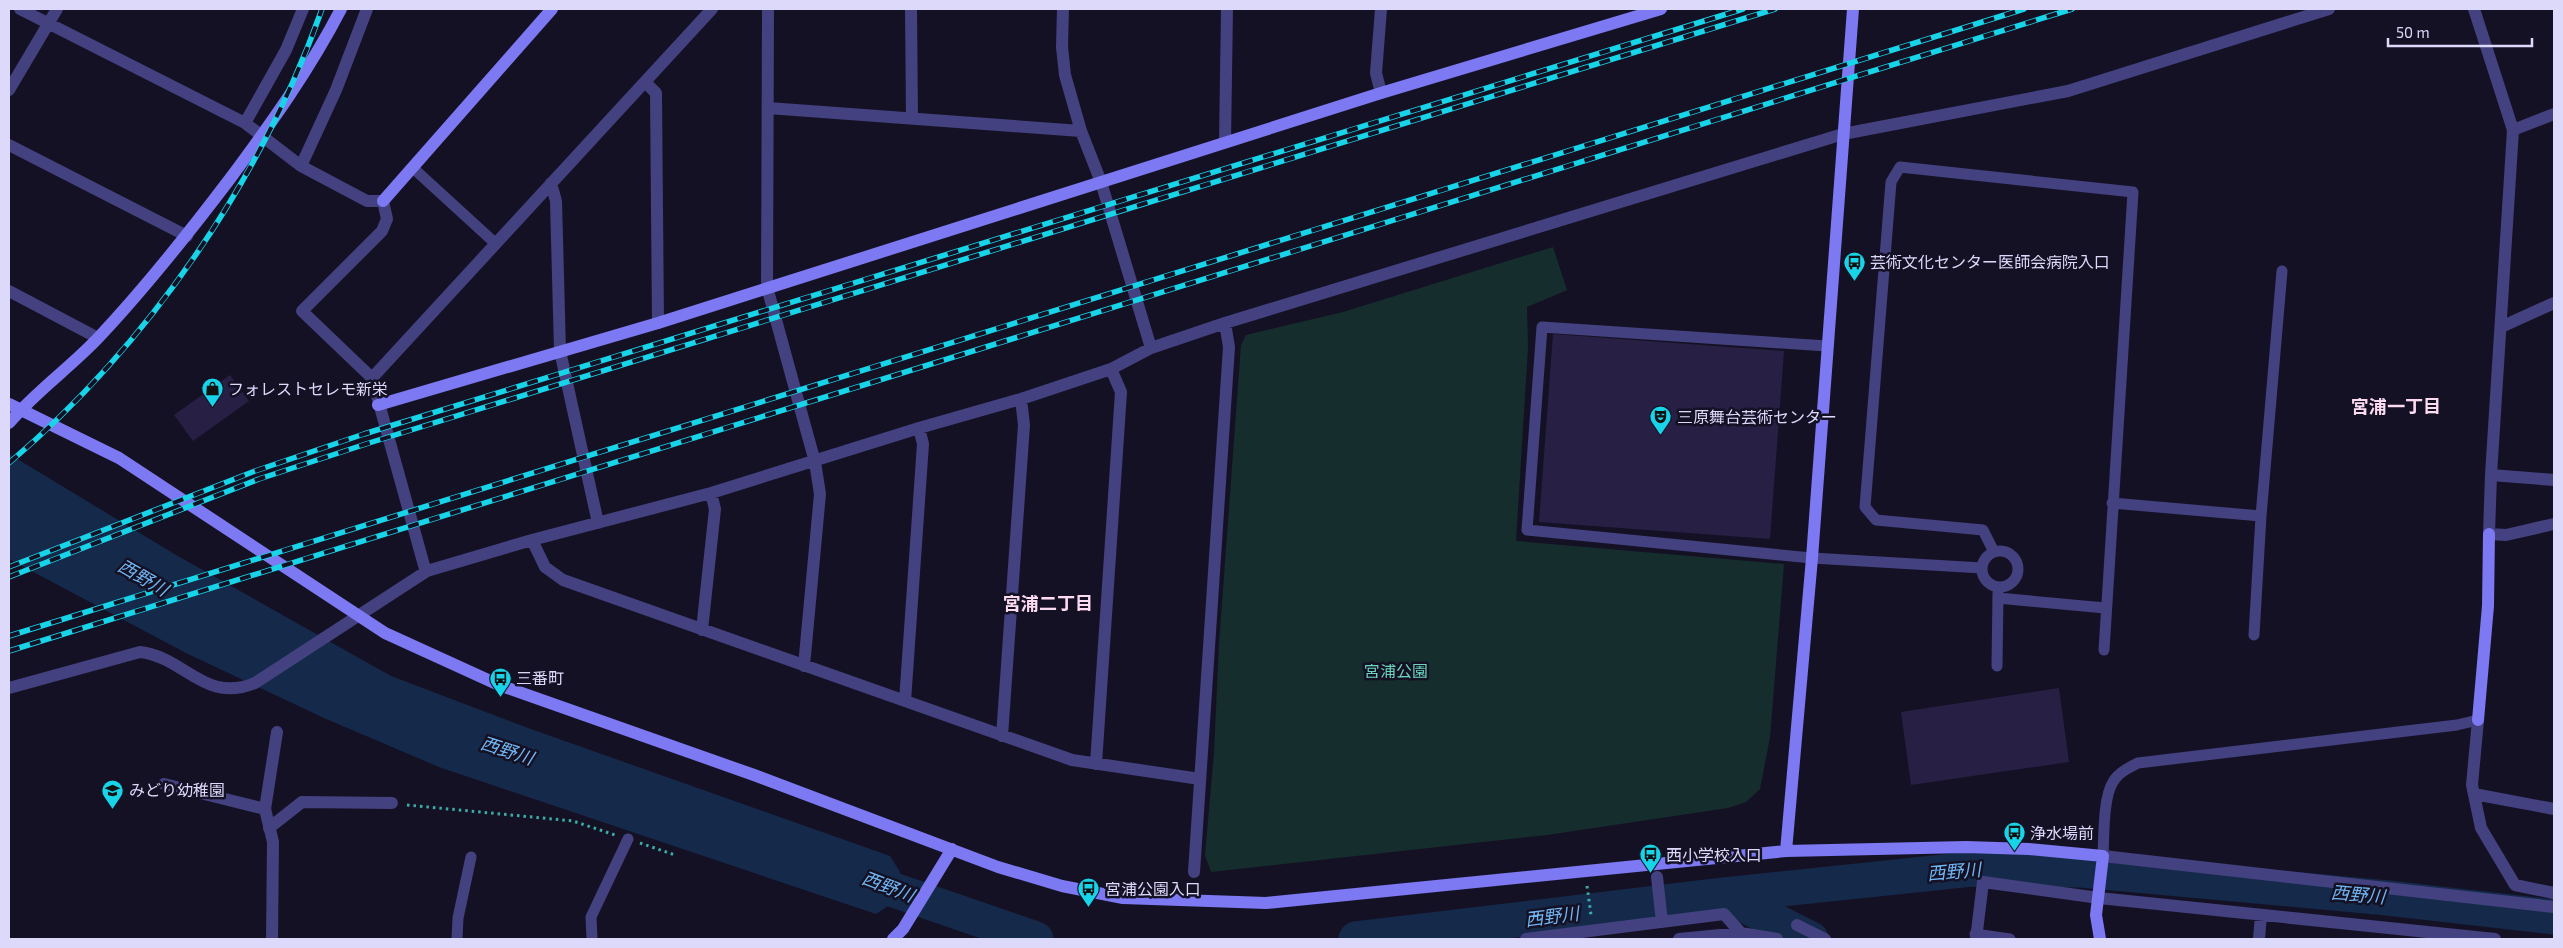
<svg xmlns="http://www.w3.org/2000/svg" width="2563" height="948" viewBox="0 0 2563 948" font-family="'Exo 2','Noto Sans JP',sans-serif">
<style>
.green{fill:#152e2d}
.water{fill:#152a4b}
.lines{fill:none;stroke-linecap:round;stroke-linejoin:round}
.river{stroke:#152a4b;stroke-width:35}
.building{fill:#271f44}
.path{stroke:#3bada6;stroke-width:3;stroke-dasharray:2.5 4;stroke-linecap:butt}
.lane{stroke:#43417f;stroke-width:11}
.street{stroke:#43417f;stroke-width:12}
.secondary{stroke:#7c79f2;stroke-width:12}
.rail-casing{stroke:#17d4e9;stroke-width:5.5}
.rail{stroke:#151125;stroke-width:4;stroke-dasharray:11;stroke-linecap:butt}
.labels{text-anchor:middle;stroke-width:5;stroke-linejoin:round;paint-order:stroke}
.poi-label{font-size:16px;fill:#ddd9fb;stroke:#151125;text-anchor:start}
.park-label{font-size:16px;fill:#6bd5bb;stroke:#151125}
.neighbourhood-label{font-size:18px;font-weight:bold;fill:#fcdaf0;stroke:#151125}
.water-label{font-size:18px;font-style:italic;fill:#70b6f2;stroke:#151125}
</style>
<rect width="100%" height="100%" fill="#151125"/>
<path class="green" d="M1553,247l14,43 -40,17 1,40 -12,194 268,23 -14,173 -10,52 -14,13 -18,6 -181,27 -336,37 -6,-17 9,-102 5,-109 22,-299 5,-10 97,-23z"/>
<path class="water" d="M9,454l167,101 215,121 137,52 362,128 10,16 -6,30 -18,12 -437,-147 -115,-49 -138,-65 -177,-94z"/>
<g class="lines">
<path class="river" d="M851,873l37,15 148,51
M1724,895l87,44
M1356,939l368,-44 248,-26 109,1 307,28 166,19"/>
</g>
<path class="building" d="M1553,334l231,17 -14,188 -231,-17z
M230,375l19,26 -56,40 -19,-26z
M2059,688l10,74 -158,23 -10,-73z"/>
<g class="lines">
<path class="path" d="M407,805l166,16 42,14
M640,843l35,12
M1587,886l4,29"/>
<path class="lane" d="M413,168l82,75
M1827,346l-285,-19 -15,203 285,28 170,10
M2112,503l149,13
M1982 569a18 18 0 1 1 36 0a18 18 0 1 1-36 0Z
M1994,552l-11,-22 -107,-10 -11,-13 26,-325 9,-15 233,25 -29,458
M1998,598l107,10
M2254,635l7,-119 21,-245
M1997,666l1,-73
M2103,856c1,-18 0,-59 10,-74 5,-9 15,-14 25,-19l319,-38 21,-5
M1975,934l35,5
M457,939l1,-21 13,-61
M592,939l-1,-22 37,-78"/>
<path class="street" d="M20,9l225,114 56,43 66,35h16l4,18 -5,12 -80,80 70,67
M768,9l-1,278 48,175 5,32 -16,172
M911,9l1,109
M1063,9l-1,38 3,28 16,56 20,51 50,166
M1381,9l-5,64 5,20
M2474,9l39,121 -22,345 -2,59 17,1 48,-11
M645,82l11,11 2,230
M9,90l48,-81
M768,108l313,23
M245,123l41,-73 17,-41
M2513,130l41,-16
M1225,142l2,-133
M9,145l178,91
M301,166l35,-76 31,-81
M551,183l5,18 4,150 38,172
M9,291l89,47
M2501,327l53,-24
M2491,475l63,5
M532,540l13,27 18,13 509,180 128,19
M427,571l-2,-2 -53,-191 340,-369
M702,630l13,-121 -4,-16
M9,688l131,-36c45,5 64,52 115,31l172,-112 105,-31 179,-47 208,-65 102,-29 90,-30 40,-21 74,-25 618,-189 225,-43 261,-82
M905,701l18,-257 -4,-16
M2478,720l-6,65 9,43 34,57 39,8
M1002,736l22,-311 -3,-26
M1096,764l25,-372 -10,-23
M164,784l101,25
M2474,794l80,15
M269,828l33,-26 90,1
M2103,856l451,51
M1194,872l35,-525 -4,-24
M1657,877l5,45
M1797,925l28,14
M272,939l1,-97 -8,-33 12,-77
M1526,939l198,-25 17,19 1,6
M1679,939l62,-6 36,6
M1976,939l7,-57 116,16 396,41
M2259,939l2,-24"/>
<path class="secondary" d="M383,201l169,-192
M9,404l110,54 266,175 114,52 255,90 244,92 64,19 61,12 143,5 520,-52 180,-4 63,2 74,7 -7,59 4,24
M378,405l280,-82 723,-230 280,-84
M9,423c27,-32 62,-56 90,-86 47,-50 89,-103 130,-157 41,-55 81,-111 112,-171
M2478,720l10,-114 1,-72
M1786,851l26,-293 41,-549
M893,939l10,-10 49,-80"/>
<defs>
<path id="rail" d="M9,463c139,-118 252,-282 313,-454
M9,567l246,-96 109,-37 1379,-425
M9,577l250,-98 110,-36 1406,-434
M9,636l2015,-627
M9,651l2063,-642"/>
</defs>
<use href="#rail" class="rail-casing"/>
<use href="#rail" class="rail"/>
</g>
<defs>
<symbol id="bus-pin" viewBox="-11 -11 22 30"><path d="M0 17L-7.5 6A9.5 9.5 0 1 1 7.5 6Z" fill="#17d4e9" stroke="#151125"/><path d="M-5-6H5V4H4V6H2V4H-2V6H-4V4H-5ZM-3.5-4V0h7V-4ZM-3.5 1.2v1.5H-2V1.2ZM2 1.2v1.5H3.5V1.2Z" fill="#111"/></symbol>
<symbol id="shop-pin" viewBox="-11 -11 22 30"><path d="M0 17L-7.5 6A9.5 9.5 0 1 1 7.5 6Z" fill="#17d4e9" stroke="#151125"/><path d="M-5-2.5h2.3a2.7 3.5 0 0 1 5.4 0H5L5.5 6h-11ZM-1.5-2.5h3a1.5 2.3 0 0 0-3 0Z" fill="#111"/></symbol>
<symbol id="theatre-pin" viewBox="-11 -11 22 30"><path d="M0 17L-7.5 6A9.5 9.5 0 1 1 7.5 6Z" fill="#17d4e9" stroke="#151125"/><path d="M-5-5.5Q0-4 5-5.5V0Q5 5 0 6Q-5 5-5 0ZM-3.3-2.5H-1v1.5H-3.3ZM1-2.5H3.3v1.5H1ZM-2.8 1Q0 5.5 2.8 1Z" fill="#111"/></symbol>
<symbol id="school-pin" viewBox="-11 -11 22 30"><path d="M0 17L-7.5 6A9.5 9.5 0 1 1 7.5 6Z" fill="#17d4e9" stroke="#151125"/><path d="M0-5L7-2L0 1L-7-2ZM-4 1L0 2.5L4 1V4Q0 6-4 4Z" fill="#111"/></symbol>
</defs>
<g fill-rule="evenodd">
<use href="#bus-pin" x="1842" y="250" width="25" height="34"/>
<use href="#shop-pin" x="200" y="376" width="25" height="34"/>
<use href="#theatre-pin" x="1648" y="404" width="25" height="34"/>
<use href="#bus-pin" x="488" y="666" width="25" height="34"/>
<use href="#school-pin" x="100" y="778" width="25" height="34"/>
<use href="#bus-pin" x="2002" y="820" width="25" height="34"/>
<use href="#bus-pin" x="1638" y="842" width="25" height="34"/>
<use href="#bus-pin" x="1076" y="876" width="25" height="34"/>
</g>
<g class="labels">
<g class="poi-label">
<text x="1870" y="268">芸術文化センター医師会病院入口</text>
<text x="228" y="395">フォレストセレモ新栄</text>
<text x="1677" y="423">三原舞台芸術センター</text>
<text x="516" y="684">三番町</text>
<text x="129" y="796">みどり幼稚園</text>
<text x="2030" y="839">浄水場前</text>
<text x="1666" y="861">西小学校入口</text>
<text x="1105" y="895">宮浦公園入口</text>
</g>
<g class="park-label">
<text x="1396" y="677">宮浦公園</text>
</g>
<g class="neighbourhood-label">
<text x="2396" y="413">宮浦一丁目</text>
<text x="1048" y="610">宮浦二丁目</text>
</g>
<g class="water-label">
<text transform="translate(143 578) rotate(30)" y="6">西野川</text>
<text transform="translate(507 751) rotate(18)" y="6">西野川</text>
<text transform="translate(1954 872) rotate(-5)" y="6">西野川</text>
<text transform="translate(888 887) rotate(21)" y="6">西野川</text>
<text transform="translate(2358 895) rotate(5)" y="6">西野川</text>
<text transform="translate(1552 917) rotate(-7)" y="6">西野川</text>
</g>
</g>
<rect width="2563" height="948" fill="none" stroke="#ddd9fb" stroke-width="20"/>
<path d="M2388 38v8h144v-8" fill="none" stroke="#ddd9fb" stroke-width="2.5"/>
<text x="2396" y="38" font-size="15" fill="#ddd9fb" stroke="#151125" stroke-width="4" paint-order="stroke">50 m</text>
</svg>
